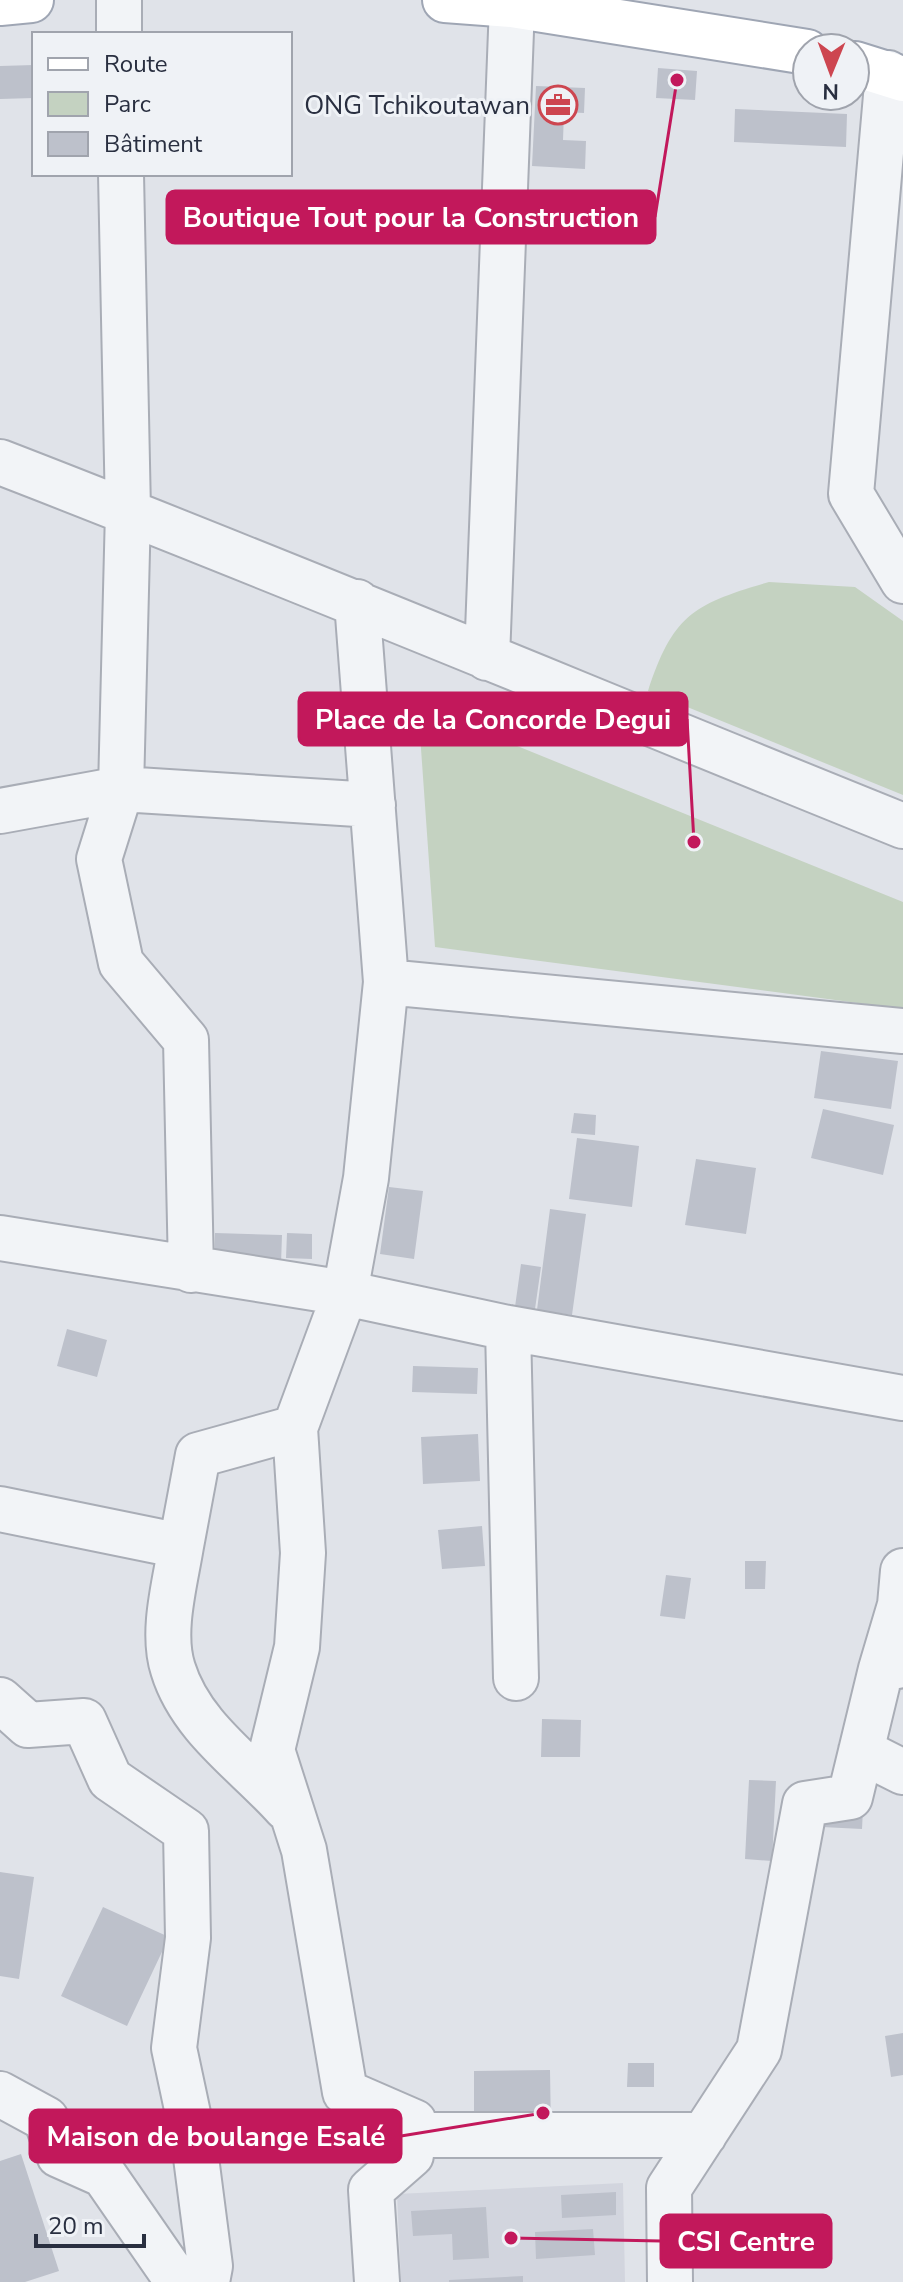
<svg xmlns="http://www.w3.org/2000/svg" width="903" height="2282" viewBox="0 0 903 2282" font-family="'Nunito Sans',sans-serif">
<style>
.built{fill:#d2d5de}
.green{fill:#c4d2c1}
.building{fill:#bdc1cb}
.lines{fill:none;stroke-linecap:round;stroke-linejoin:round}
.minor-casing{stroke:#a9adb6;stroke-width:48}
.major-casing{stroke:#9fa6b4;stroke-width:48}
.minor{stroke:#f2f4f7;stroke-width:44}
.major{stroke:#fff;stroke-width:44}
.labels{text-anchor:middle;stroke-width:6;stroke-linejoin:round;paint-order:stroke}
.poi-label{font-size:26px;fill:#292f40;stroke:#eff2f6;text-anchor:end}
.leader{fill:none;stroke:#c2185b;stroke-width:3}
.callout-dot{fill:#c2185b;stroke:#eff2f6;stroke-width:3}
.callout{fill:#c2185b;stroke:#c2185b;stroke-width:3}
.callout-label{font-size:28px;text-anchor:middle;font-weight:bold;fill:#fff}
</style>
<rect width="100%" height="100%" fill="#e0e3e9"/>
<path class="built" d="M623,2183l2,99h-224l-4,-88z"/>
<path class="green" d="M769,582l86,5 48,34v174l-255,-104c25,-76 45,-87 121,-109z
M418,706l485,196v107l-468,-62z"/>
<path class="building" d="M34,65v33l-34,1v-33z
M658,68l39,3 -2,29 -39,-2z
M536,86l49,2 -1,25 -20,-1 -1,28 23,1 -1,28 -53,-3z
M735,109l112,5 -1,33 -112,-5z
M821,1051l77,10 -7,48 -77,-11z
M823,1109l71,16 -11,50 -72,-17z
M574,1113l22,2 -1,20 -24,-2z
M577,1138l62,8 -7,61 -63,-8z
M696,1159l60,9 -10,66 -61,-9z
M389,1187l34,4 -9,68 -34,-5z
M550,1209l36,5 -14,101 -35,-5z
M215,1233l67,2 -1,29 -67,-1z
M287,1233l25,1v25l-26,-1z
M521,1264l20,3 -6,42 -20,-2z
M67,1329l40,11 -10,37 -40,-11z
M413,1366l65,2 -1,26 -65,-2z
M478,1434l2,47 -57,3 -2,-47z
M482,1526l3,40 -43,3 -4,-39z
M745,1561h21l-1,28h-20z
M666,1575l25,3 -6,41 -25,-3z
M542,1719l39,1 -1,37h-39z
M749,1780l27,1 -4,80 -27,-2z
M823,1806l40,3 -1,20 -40,-2z
M0,1872l34,5 -15,102 -19,-3z
M103,1907l66,30 -42,89 -66,-30z
M903,2033v42l-12,2 -6,-41z
M628,2063h26v24h-27z
M550,2070l1,61 -77,1v-61z
M21,2154l38,117 -34,11h-25v-121z
M616,2192v23l-54,3 -1,-23z
M486,2207l3,51 -36,2 -1,-26 -39,2 -2,-25z
M593,2229l2,26 -59,4 -1,-27z
M523,2276v6h-74v-2z"/>
<g class="lines">
<defs>
<path id="minor" d="M119,34v-34
M888,73l-37,421 52,87
M121,174l7,337 -7,278 -22,70 22,104 65,77 5,230
M0,462c303,117 602,243 903,364
M357,602l29,380 -20,196 -21,115 -50,135 8,125 -6,94 -25,103 32,100 41,242 69,30 -3,33 -40,35 6,92
M487,658l25,-653
M0,811l121,-22 252,16
M386,982l517,49
M0,1238l345,55 163,35 395,70
M508,1328l8,350
M0,1509l181,37 17,-91 97,-27
M181,1546c-6,37 -20,86 -8,123 18,59 74,95 113,139
M881,1669l19,-64 3,-34
M0,1700l28,25 56,-4 26,58 76,52 2,107 -14,110 20,94 16,124 -3,16
M861,1751l42,21
M0,2094l46,25 13,36 45,20 74,107
M413,2135h291
M670,2282l-1,-94 90,-138 46,-246 45,-7 31,-128 22,-4"/>
<path id="major" d="M445,0l67,5 295,47
M0,3l31,-3
M855,64l48,15"/>
</defs>
<use href="#minor" class="minor-casing"/>
<use href="#major" class="major-casing"/>
<use href="#minor" class="minor"/>
<use href="#major" class="major"/>
</g>
<defs>
<symbol id="office-ring" viewBox="-11 -11 22 22"><circle r="9.5" fill="#eff2f6" stroke="#cd4650" stroke-width="1.5"/><path d="M-6-3h4V-5.5h4V-3h4V5H-6ZM-1-4.5V-3h2v-1.5ZM-6 0V1H6V0Z" fill="#cd4650"/></symbol>
</defs>
<g fill-rule="evenodd">
<use href="#office-ring" x="536" y="83" width="44" height="44"/>
</g>
<g class="labels">
<g class="poi-label">
<text x="530" y="114">ONG Tchikoutawan</text>
</g>
</g>
<path class="leader" d="M677 80L655 217M694 842L687 719M543 2113L401 2136M511 2238L661 2241"/>
<g class="callout-dot">
<circle cx="677" cy="80" r="8"/>
<circle cx="694" cy="842" r="8"/>
<circle cx="543" cy="2113" r="8"/>
<circle cx="511" cy="2238" r="8"/>
</g>
<g class="callout">
<rect x="167" y="191" width="488" height="52" rx="8"/>
<rect x="299" y="693" width="388" height="52" rx="8"/>
<rect x="30" y="2110" width="371" height="52" rx="8"/>
<rect x="661" y="2215" width="170" height="52" rx="8"/>
</g>
<g class="callout-label">
<text x="411" y="227">Boutique Tout pour la Construction</text>
<text x="493" y="729">Place de la Concorde Degui</text>
<text x="216" y="2146">Maison de boulange Esalé</text>
<text x="746" y="2251">CSI Centre</text>
</g>
<rect x="32" y="32" width="260" height="144" fill="#eff2f6" stroke="#a0a4ad" stroke-width="2"/>
<rect x="48" y="58" width="40" height="12" fill="#ffffff" stroke="#a0a4ad" stroke-width="2"/>
<text x="104" y="72" font-size="24" fill="#292f40">Route</text>
<rect x="48" y="92" width="40" height="24" fill="#c4d2c1" stroke="#a0a4ad" stroke-width="2"/>
<text x="104" y="112" font-size="24" fill="#292f40">Parc</text>
<rect x="48" y="132" width="40" height="24" fill="#bdc1cb" stroke="#a0a4ad" stroke-width="2"/>
<text x="104" y="152" font-size="24" fill="#292f40">Bâtiment</text>
<g transform="translate(831 72) rotate(181)"><circle r="38" fill="#eff2f6" stroke="#a0a4ad" stroke-width="2"/>
<path d="M0-6L14 30L0 20L-14 30Z" fill="#cd4650"/>
<text y="-12" font-size="22" font-weight="bold" text-anchor="middle" fill="#292f40">N</text>
</g>
<path d="M36 2234v12h108v-12" fill="none" stroke="#292f40" stroke-width="4"/>
<text x="48" y="2234" font-size="24" fill="#292f40" stroke="#eff2f6" stroke-width="6" paint-order="stroke">20 m</text>
</svg>
